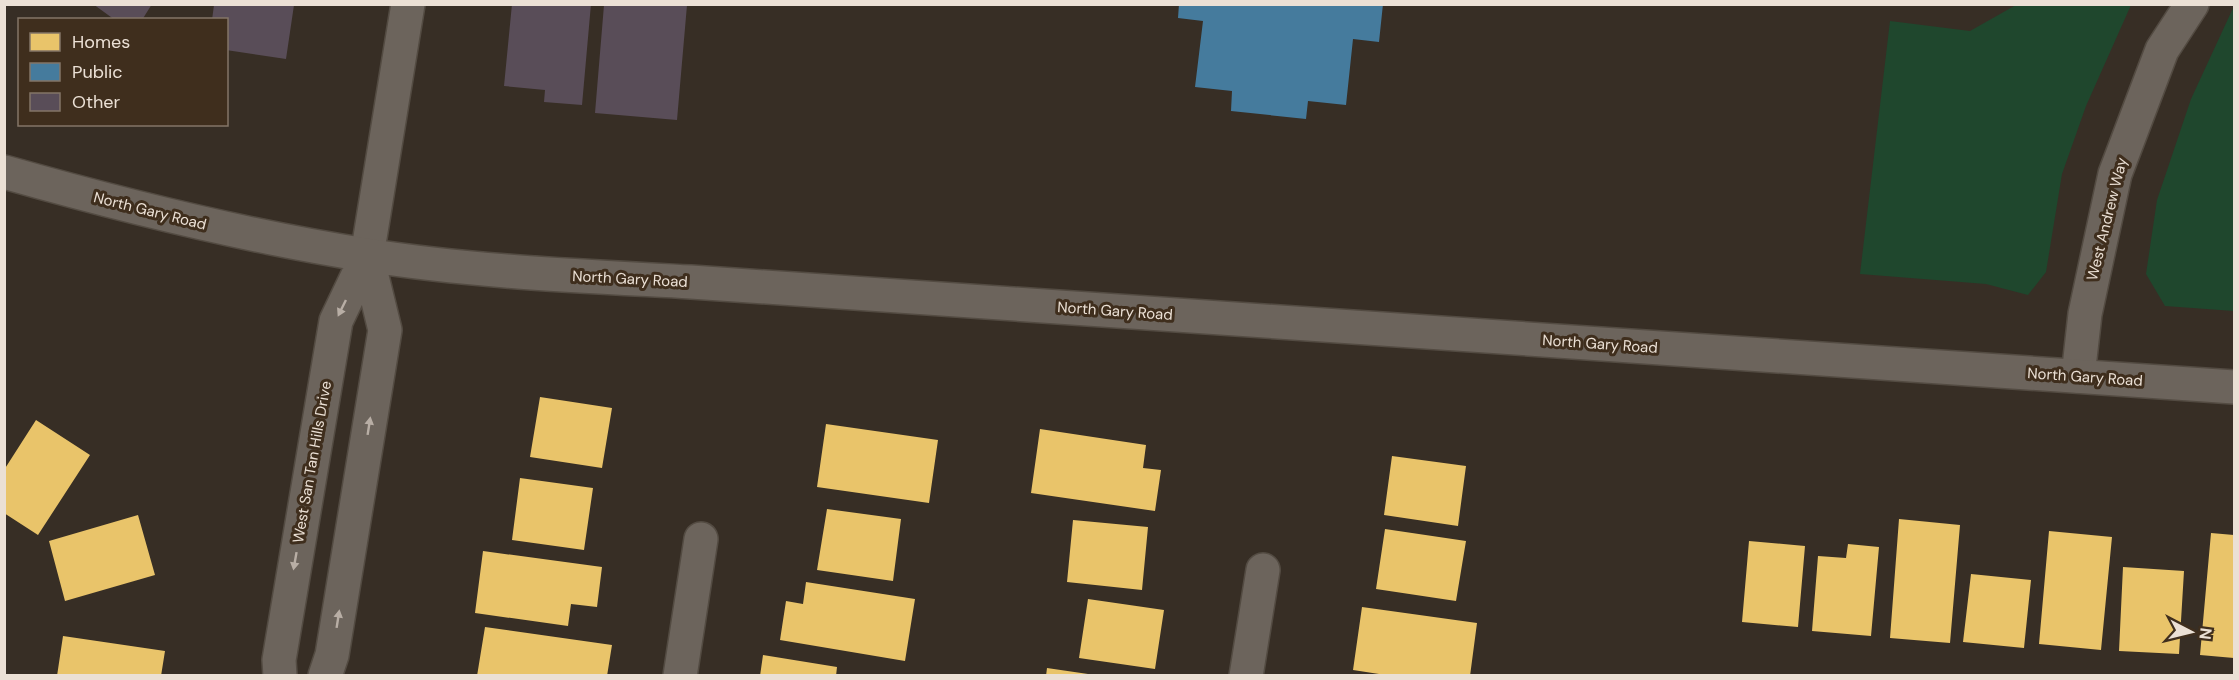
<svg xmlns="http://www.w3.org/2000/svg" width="2239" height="680" viewBox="0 0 2239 680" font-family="'DM Sans',sans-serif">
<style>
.green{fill:#1f472d}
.homes{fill:#e9c46a}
.public{fill:#457b9d}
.building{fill:#594d58}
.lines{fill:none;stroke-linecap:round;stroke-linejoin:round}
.street-casing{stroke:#534b42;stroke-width:36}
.secondary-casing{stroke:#534b42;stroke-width:36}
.street{stroke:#6c645c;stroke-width:33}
.secondary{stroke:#6c645c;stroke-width:33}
.oneway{fill:#b8aea5}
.labels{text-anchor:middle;stroke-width:6;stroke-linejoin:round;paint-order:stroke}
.street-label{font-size:15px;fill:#ebe0d5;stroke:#3f2e1d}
</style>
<rect width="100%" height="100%" fill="#372e25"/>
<path class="green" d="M2016,5h115l-45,101 -24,68 -16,98 -18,23 -42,-11 -126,-10 30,-253 80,10z
M2234,6v305l-69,-5 -19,-32 11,-74 34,-101z"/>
<path class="homes" d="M540,397l72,11 -10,60 -72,-11z
M36,420l54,35 -52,80 -34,-22v-43z
M826,424l112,16 -9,63 -112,-16z
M1040,429l106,16 -3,23 18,2 -6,41 -124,-18z
M1392,456l74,10 -8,60 -74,-11z
M520,478l73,10 -9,62 -72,-10z
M827,509l74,10 -8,62 -76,-11z
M138,515l17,60 -90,26 -16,-60z
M1899,519l61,6 -10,118 -60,-5z
M1073,520l75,7 -6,63 -75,-8z
M1385,529l81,12 -10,60 -80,-12z
M2049,531l63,6 -11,113 -62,-6z
M2211,533l23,2v123l-34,-3z
M1749,541l56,5 -7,81 -56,-5z
M1848,544l31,3 -8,89 -59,-5 6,-75 28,2z
M483,551l119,16 -5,40 -26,-3 -3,22 -93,-13z
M2123,567l61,4 -5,83 -60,-3z
M1971,574l60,6 -7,68 -61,-6z
M806,582l109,17 -10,62 -125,-21 6,-39 17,3z
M1088,599l76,11 -9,59 -76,-11z
M1362,607l115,16 -7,53h-78l-39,-6z
M485,627l127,18 -5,31h-130z
M63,636l102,15 -4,25h-104z
M763,655l74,12 -1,9h-76z
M1047,668l41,6v2h-42z"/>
<path class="public" d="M1179,4h204l-4,38 -26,-3 -7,66 -38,-4 -2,18 -75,-8 1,-20 -37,-4 8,-66 -25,-3z"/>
<path class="building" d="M93,4h59l-10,16h-27z
M512,4h79l-9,101 -38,-3 1,-12 -41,-4z
M214,5h80l-8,54 -60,-9v-30h-14z
M604,5h83l-10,115 -82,-7z"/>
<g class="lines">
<defs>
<path id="street" d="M367,256l41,-252
M2078,376l7,-62 30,-140 47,-124 30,-46
M680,676l21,-137
M1246,676l17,-106"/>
<path id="secondary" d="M4,172c120,34 240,64 362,83 108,17 217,21 325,27l1543,105
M280,676l-1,-16 57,-339 31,-65
M325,676l7,-21 53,-325 -18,-74"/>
</defs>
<use href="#street" class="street-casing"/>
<use href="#secondary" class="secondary-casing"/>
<use href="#street" class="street"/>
<use href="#secondary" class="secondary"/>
</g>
<defs><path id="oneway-solid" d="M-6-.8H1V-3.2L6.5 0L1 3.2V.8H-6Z" transform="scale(1.5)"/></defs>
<g class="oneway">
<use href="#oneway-solid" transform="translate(342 308) rotate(116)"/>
<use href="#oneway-solid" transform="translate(369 426) rotate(-81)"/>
<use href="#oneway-solid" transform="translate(295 561) rotate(100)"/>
<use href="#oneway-solid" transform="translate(338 619) rotate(-81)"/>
</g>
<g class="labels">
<g class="street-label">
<text transform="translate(150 211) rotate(14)" y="5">North Gary Road</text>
<text transform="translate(2107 219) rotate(-76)" y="5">West Andrew Way</text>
<text transform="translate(630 279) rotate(3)" y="5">North Gary Road</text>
<text transform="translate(1115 311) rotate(4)" y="5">North Gary Road</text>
<text transform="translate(1600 344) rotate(4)" y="5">North Gary Road</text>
<text transform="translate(2085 377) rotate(4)" y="5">North Gary Road</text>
<text transform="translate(312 462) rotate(-80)" y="5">West San Tan Hills Drive</text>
</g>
</g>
<rect width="2239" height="680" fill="none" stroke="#ebe0d5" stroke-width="12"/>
<rect x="18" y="18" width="210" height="108" fill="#3f2e1d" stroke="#847567" stroke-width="1.5"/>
<rect x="30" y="33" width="30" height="18" fill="#e9c46a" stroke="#847567" stroke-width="1.5"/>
<text x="72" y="48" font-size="18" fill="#ebe0d5">Homes</text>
<rect x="30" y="63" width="30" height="18" fill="#457b9d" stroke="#847567" stroke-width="1.5"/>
<text x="72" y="78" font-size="18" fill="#ebe0d5">Public</text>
<rect x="30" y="93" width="30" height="18" fill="#594d58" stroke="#847567" stroke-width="1.5"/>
<text x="72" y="108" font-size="18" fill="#ebe0d5">Other</text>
<g transform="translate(2191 632) rotate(97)" stroke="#3f2e1d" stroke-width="4.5" paint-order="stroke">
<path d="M0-4.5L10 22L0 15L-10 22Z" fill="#ebe0d5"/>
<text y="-9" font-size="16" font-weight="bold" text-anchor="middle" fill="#ebe0d5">N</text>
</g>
</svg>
